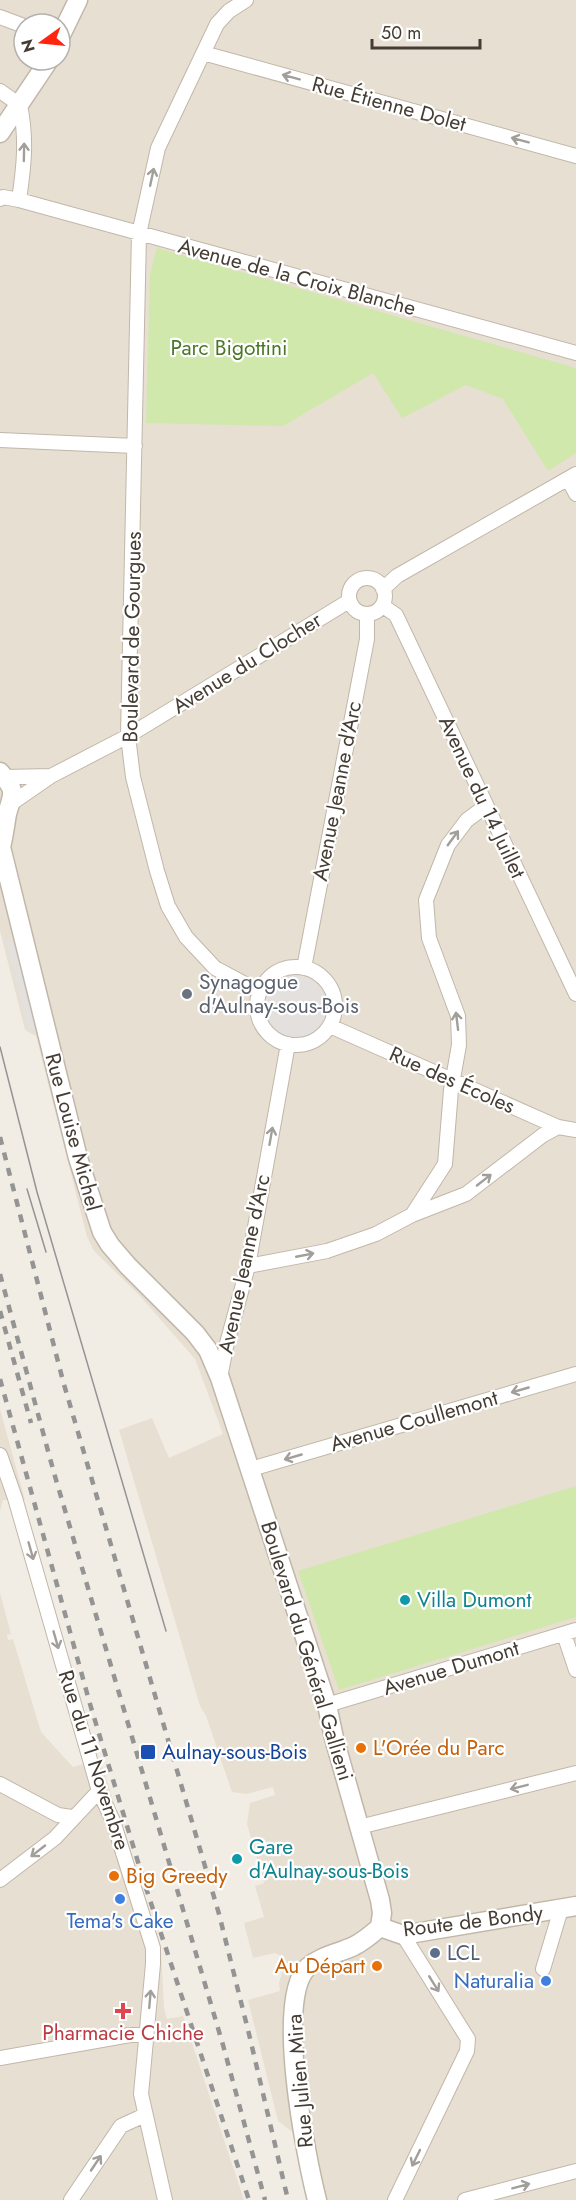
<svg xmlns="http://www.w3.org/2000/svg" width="576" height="2200" viewBox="0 0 576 2200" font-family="Jost,sans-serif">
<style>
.residential{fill:#e7dfd2;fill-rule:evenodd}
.green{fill:#d0e8ab}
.parking{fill:#e3e0dd}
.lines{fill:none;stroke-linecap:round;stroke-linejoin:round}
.minor-casing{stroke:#c1b7a9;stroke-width:16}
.tertiary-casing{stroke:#c1b7a9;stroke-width:21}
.minor{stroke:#fff;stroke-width:14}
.tertiary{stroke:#fff;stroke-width:18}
.tram{stroke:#949494;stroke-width:1.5}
.rail{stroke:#949494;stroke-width:4.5;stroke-dasharray:8 8;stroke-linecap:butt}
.oneway{stroke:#a29e9a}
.worship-dot{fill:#6b7280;stroke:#fff;stroke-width:2}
.culture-dot{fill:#0f9aa8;stroke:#fff;stroke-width:2}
.food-dot{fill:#e8710a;stroke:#fff;stroke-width:2}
.transit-dot{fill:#1a4fb4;stroke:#fff;stroke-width:2}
.shop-dot{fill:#3f7fe0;stroke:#fff;stroke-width:2}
.service-dot{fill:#5c6f8a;stroke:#fff;stroke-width:2}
.health-dot{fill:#e0444e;stroke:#fff;stroke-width:2}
.labels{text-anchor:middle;stroke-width:4.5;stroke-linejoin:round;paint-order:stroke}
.street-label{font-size:21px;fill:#453d34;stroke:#fff}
.park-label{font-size:21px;fill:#4a7726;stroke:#fff}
.worship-label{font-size:21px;fill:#5b616d;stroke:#fff;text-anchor:start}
.culture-label{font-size:21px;fill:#0d838f;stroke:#fff;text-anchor:start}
.food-label{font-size:21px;fill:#c56008;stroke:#fff;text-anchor:start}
.transit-label{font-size:21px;fill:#164399;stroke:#fff;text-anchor:start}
.shop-label{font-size:21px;fill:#366cbe;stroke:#fff}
.service-label{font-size:21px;fill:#4e5e75;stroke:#fff;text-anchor:start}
.health-label{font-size:21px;fill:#be3a42;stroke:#fff}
</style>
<rect width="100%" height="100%" fill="#f2ede4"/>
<path class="residential" d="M0,0h576v2200h-267l-14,-66 -17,-13 -30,-121 32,-9 -1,-8 5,-16v-10l-9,-4 -22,5 -9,-35 20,-6 -9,-31 9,-3 -17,-59 3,-21 25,-8 -2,-8 -26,7 -15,-2 -26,-76 -6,-10 -81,-276 33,-12 17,40 54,-24 -28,-75 -56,-64 -45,-44 -7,-14 -51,-201 -11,-6 -25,-99zM24,24h36v36h-36z
M0,1409l25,91h-22l-3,11z
M0,1593l11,41 -4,1 1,5 5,-1 28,93 32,35 27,-8 61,191 3,58 3,11 16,-3 61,184h-244z"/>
<path class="green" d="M157,248l419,120v85l-28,18 -45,-72 -37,-14 -64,33 -29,-45 -90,53 -137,-3 4,-149z
M576,1486v131l-237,73 -41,-119z"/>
<path class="parking" d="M5,938l13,4 21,90 -11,-4z
M263 1007a33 33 0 1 1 66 0a33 33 0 1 1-66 0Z"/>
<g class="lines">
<defs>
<path id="minor" d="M246,0l-17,11 -12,13 -59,124 -19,86 -11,502 5,41 24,94 11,35 18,31 29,31 45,24
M0,17l24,9
M203,53l373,103
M0,91l20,14c7,34 4,61 -1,95
M0,199l3,-2 16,3 557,153
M0,440l135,6
M568,479l8,15
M349 596a18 18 0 1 1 36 0a18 18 0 1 1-36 0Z
M383,589l14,-13 179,-102
M383,606l13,9 180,379
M5,777l46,-1
M12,803l39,-27 77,-40 221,-135
M257 1006a39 39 0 1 1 78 0a39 39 0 1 1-78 0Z
M304,968l63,-329v-24
M330,1026l228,101 18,3
M412,1215l33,-51 6,-74 8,-45 -1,-29 -29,-78 -3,-38 22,-55 19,-25 19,-14
M248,1266l79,-15 49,-17 36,-19 54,-21 77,-59 15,-8
M220,1378l6,-31 22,-81 40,-222
M0,1455l15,43 84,293 14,30 40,127v16l-12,130 24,106
M251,1469l325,-95
M564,1634l12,36
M327,1705l249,-75
M0,1784l58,31 14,2
M359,1827l217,-54
M0,1880l55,-42 44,-47
M543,1969l18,-60
M0,2058l130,-23h16
M71,2200l50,-74 24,-11
M395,2200l72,-149 1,-12 -65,-104
M465,2200l111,-29"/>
<path id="tertiary" d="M60,37l18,-37
M0,133l49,-73
M0,772c17,20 13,20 7,42 -2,11 -3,22 -6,33
M0,843l78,315 24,74 8,13 18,21 67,67 13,17 12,28 107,327 7,33 46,162 2,13 -2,14
M380,1927l23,8 173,-29
M317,2200c-11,-43 -43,-203 -9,-233 13,-11 31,-14 46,-21 10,-5 17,-11 26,-19"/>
</defs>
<use href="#minor" class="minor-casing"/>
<use href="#tertiary" class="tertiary-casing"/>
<use href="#minor" class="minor"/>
<use href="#tertiary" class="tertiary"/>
<path class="tram" d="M0,1047l37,145 129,439
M27,1189l19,63"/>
<path class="rail" d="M0,1137l63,244 156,533 30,120 39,166
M0,1274l54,199 169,572 42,155
M0,1311l31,112
M0,1379l90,325 55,181 104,315"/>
</g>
<defs><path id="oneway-shaft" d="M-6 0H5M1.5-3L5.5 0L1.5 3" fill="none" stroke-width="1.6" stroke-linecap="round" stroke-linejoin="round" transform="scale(1.5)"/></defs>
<g class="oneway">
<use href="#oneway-shaft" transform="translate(291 77) rotate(-165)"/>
<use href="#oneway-shaft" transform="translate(520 140) rotate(-165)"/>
<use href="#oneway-shaft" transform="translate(24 152) rotate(-89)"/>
<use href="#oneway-shaft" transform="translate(152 177) rotate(-78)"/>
<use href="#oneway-shaft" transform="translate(453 838) rotate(-54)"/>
<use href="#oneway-shaft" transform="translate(457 1021) rotate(-97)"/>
<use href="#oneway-shaft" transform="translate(271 1136) rotate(-80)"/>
<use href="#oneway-shaft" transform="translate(484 1180) rotate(-38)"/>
<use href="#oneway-shaft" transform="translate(305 1255) rotate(-11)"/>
<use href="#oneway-shaft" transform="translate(520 1390) rotate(164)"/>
<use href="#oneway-shaft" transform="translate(293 1457) rotate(164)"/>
<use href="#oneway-shaft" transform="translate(31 1551) rotate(74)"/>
<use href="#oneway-shaft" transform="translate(56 1640) rotate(74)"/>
<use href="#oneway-shaft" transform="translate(519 1787) rotate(166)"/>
<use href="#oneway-shaft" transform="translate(38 1851) rotate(142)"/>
<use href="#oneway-shaft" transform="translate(434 1984) rotate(58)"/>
<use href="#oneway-shaft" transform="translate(150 1999) rotate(-85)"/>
<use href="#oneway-shaft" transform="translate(416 2158) rotate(116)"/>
<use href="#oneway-shaft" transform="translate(96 2163) rotate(-56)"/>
<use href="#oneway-shaft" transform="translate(521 2186) rotate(-15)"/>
</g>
<circle class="worship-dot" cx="187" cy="994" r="6"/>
<g class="culture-dot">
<circle cx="405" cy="1600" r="6"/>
<circle cx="237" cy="1859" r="6"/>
</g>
<g class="food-dot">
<circle cx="361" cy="1748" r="6"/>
<circle cx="114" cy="1876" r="6"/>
<circle cx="377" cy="1966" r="6"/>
</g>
<rect class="transit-dot" x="140" y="1744" width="16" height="16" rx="3"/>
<g class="shop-dot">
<circle cx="120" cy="1899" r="6"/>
<circle cx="546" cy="1981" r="6"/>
</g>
<circle class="service-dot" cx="435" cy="1953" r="6"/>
<path class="health-dot" d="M120 2002h6v6h6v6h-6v6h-6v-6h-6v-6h6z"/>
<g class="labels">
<g class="street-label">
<text transform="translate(389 104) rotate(15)" y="7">Rue Étienne Dolet</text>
<text transform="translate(297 277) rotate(15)" y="7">Avenue de la Croix Blanche</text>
<text transform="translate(132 637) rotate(-89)" y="7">Boulevard de Gourgues</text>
<text transform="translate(247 663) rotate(-32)" y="7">Avenue du Clocher</text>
<text transform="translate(337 791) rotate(-79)" y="7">Avenue Jeanne d'Arc</text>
<text transform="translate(482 797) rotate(65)" y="7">Avenue du 14 Juillet</text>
<text transform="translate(452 1080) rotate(24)" y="7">Rue des Écoles</text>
<text transform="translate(73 1132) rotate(75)" y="7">Rue Louise Michel</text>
<text transform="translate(244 1264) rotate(-78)" y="7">Avenue Jeanne d'Arc</text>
<text transform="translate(414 1421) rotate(-16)" y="7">Avenue Coullemont</text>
<text transform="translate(307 1651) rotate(73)" y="7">Boulevard du Général Gallieni</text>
<text transform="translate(451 1668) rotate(-17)" y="7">Avenue Dumont</text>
<text transform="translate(94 1760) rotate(72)" y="7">Rue du 11 Novembre</text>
<text transform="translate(473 1921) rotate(-7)" y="7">Route de Bondy</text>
<text transform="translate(300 2081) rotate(-95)" y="7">Rue Julien Mira</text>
</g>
<g class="park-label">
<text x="229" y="355">Parc Bigottini</text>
</g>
<g class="worship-label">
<text x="199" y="989">Synagogue<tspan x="199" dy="24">d'Aulnay-sous-Bois</tspan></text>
</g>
<g class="culture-label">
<text x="417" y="1607">Villa Dumont</text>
<text x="249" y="1854">Gare<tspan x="249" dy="24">d'Aulnay-sous-Bois</tspan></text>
</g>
<g class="food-label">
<text x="373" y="1755">L'Orée du Parc</text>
<text x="126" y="1883">Big Greedy</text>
<text x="365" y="1973" text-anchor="end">Au Départ</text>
</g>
<g class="transit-label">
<text x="162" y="1759">Aulnay-sous-Bois</text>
</g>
<g class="shop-label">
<text x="120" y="1928">Tema's Cake</text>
<text x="534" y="1988" text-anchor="end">Naturalia</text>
</g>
<g class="service-label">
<text x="447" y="1960">LCL</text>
</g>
<g class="health-label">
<text x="123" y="2040">Pharmacie Chiche</text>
</g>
</g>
<g transform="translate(42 42) rotate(255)"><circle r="28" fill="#ffffff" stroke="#b5b1ae" stroke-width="1.5"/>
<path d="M0-4.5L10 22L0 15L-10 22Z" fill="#ff250f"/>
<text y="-9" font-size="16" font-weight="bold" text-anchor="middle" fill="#453d34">N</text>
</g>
<path d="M372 39v9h108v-9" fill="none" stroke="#453d34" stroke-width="3"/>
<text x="381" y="39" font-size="18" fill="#453d34" stroke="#ffffff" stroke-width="4.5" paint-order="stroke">50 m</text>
</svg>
